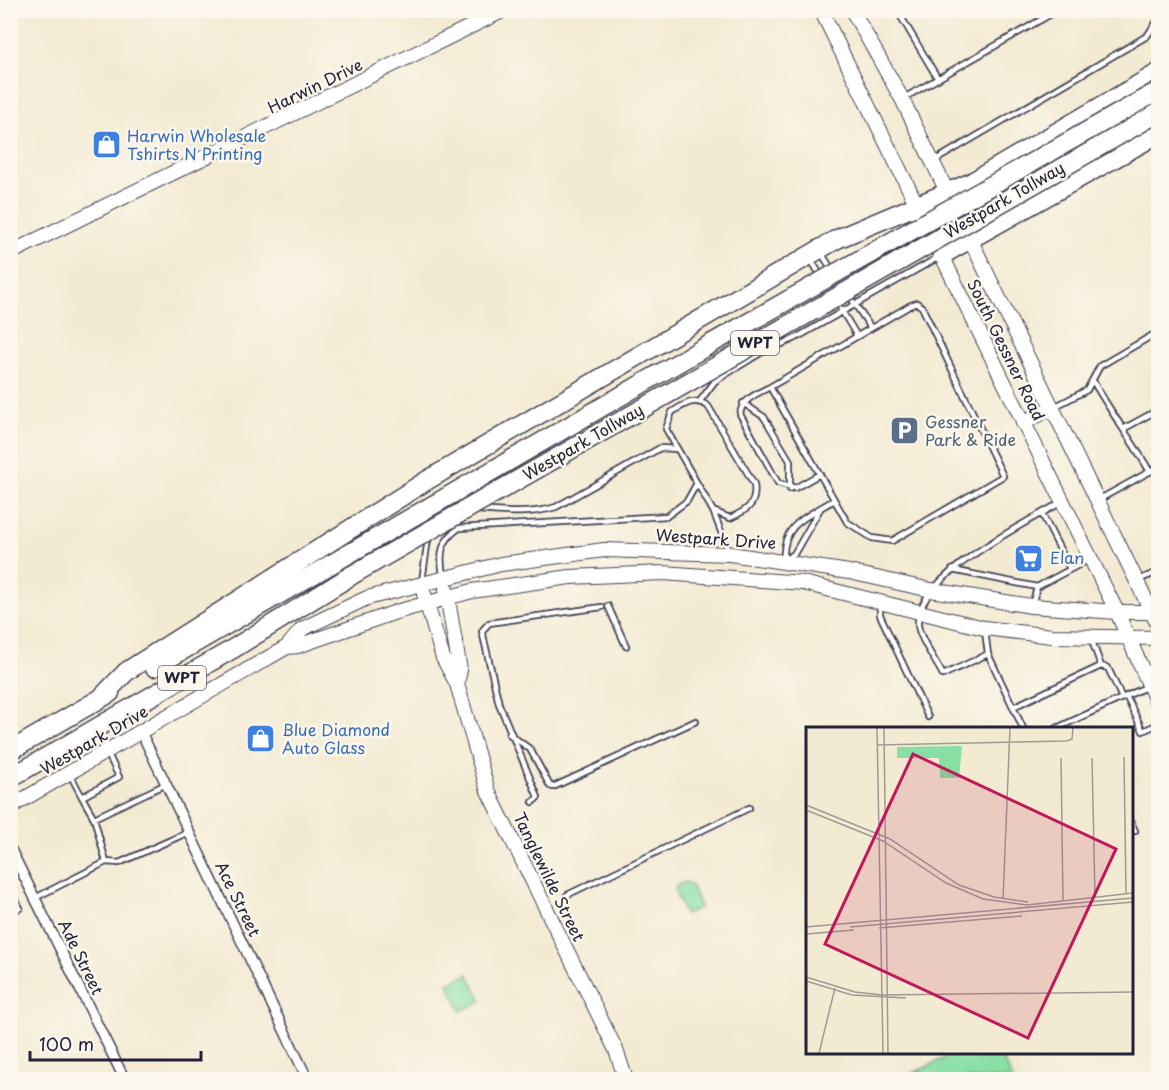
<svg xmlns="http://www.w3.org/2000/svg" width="1169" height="1090" viewBox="0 0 1169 1090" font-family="'Playpen Sans',sans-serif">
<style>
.green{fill:#87dfa4;stroke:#548070;stroke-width:1.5}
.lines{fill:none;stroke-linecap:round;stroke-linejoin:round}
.lane-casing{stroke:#414052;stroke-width:8}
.street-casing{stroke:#414052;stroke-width:12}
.secondary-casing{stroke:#414052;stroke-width:16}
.highway-casing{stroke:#414052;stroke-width:21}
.lane{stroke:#fff;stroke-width:4.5}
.street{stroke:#fff;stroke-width:9}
.secondary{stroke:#fff;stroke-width:14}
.highway{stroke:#fff;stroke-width:18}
.highway-bridge-casing{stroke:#414052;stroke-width:21;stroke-linecap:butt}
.highway-bridge{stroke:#fff;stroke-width:18}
.labels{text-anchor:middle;stroke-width:5;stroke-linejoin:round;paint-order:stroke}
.shield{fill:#fbf7ec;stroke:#636270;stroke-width:1.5}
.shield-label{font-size:15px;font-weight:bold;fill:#22223b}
.street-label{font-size:16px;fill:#22223b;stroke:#fbf7ec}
.shop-label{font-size:16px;fill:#366cbe;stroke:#fbf7ec;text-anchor:start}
.service-label{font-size:16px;fill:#4e5e75;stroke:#fbf7ec;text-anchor:start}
.inset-road{fill:none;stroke:#9f9a96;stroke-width:1.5}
.view{fill:#c2185b;fill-opacity:0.15;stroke:#c2185b;stroke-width:3}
.inset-edge{fill:none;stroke:#22223b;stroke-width:3}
</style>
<rect width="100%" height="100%" fill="#fbf7ec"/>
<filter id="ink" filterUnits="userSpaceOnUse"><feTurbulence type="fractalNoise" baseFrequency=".0167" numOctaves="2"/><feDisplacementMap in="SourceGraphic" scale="12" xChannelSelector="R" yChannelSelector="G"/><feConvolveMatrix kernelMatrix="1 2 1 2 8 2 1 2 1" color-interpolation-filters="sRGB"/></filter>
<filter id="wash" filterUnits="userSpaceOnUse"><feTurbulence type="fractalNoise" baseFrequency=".008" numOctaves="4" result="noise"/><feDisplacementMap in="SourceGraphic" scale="24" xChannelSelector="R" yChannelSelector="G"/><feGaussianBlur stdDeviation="1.35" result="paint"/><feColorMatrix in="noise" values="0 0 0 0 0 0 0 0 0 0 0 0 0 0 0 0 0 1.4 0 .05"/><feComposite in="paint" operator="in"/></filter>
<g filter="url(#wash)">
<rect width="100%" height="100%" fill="#f3ead2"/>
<path class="green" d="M685,882l6,2 9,23 -15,8 -10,-23 1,-6z
M468,974l14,27 -21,10 -13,-28z
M957,1052l42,1 14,26h-112z"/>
</g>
<g filter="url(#ink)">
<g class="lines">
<defs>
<path id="lane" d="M897,10l41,69
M904,98l154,-88
M934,161l213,-125 11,-16
M822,254l10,16
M811,260l10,16
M848,294l23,34
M836,301l21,35
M760,353l34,-14 145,-82
M1093,381c18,32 39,59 57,91
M770,387l77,135 25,16 20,3 111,-65 -81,-169 -5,-4 -6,2 -141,82c-12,6 -28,12 -30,27l38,69 17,5 25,-14
M700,401l15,-20 47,-29
M743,403l21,14 26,44v28
M1054,407l33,-17 13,-24 58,-34
M1125,428l33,-18
M1100,499l58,-32
M820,509l-26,45 -10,6c-3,-36 24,-44 50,-60
M477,510c27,2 53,5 79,-3l104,-59 17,1
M713,511l17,7c18,-8 27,-14 24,-34l-46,-78c-14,-9 -23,-2 -36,6l-6,17 47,82 16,41
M1042,514l28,55
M952,570l85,17
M443,575c-4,-22 -2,-34 16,-47l208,-12 20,-15 10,-18
M1138,580l20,-8
M422,581l6,-42
M880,603v12l48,102
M1032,605l5,-18 51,-27
M608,606l18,40
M985,631l3,23 35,74
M1091,638l10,28 7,2 14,30
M988,654l-45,21c-7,-14 -19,-29 -24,-45 -14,-48 107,-107 141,-127
M1126,696l17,35 15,-7
M1013,707l88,-41
M1057,728l89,-41
M509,734l21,15 20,37 3,1 143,-66
M70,774l12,23 37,-20 -11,-23
M82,797l12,21 12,44
M533,802l5,-5 -39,-93 -17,-73 7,-8 113,-16
M94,818l72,-34
M1132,824l3,7
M10,869l9,-5
M10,890l10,18 -10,5
M567,895l182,-87
M35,898l71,-36 13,1 70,-31"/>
<path id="street" d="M141,732l167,348
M10,848l115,232"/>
<path id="secondary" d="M821,10l296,602 41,93
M852,10l50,89 256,526
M10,253l494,-243
M1023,423l29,-15
M446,589l14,81 -3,14
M424,594l19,64 14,26 31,107 128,259 10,30
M287,647l11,-1 98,-34 76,-21 98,-14 93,-4 140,10 181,45 68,8 106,2
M10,807l277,-160 15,-18 65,-31 134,-34 103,-14 126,4 119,18 82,18 100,16 86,6h41"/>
<path id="highway" d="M942,255l216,-121
M154,667l546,-317
M100,699l27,-28 299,-190 411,-242 133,-56 188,-110
M10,751l100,-58
M10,778l221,-128 121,-75"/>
</defs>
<use href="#lane" class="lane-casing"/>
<use href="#street" class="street-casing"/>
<use href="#secondary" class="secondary-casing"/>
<use href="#highway" class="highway-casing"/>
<use href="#lane" class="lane"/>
<use href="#street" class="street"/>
<use href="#secondary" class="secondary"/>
<use href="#highway" class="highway"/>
<defs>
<path id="highway-bridge" d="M700,350l458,-259
M352,575l806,-462"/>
</defs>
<use href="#highway-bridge" class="highway-bridge-casing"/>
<use href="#highway-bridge" class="highway-bridge"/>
</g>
</g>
<defs>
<symbol id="shop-square" viewBox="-11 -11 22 22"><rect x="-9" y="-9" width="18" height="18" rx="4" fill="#3f7fe0" stroke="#fbf7ec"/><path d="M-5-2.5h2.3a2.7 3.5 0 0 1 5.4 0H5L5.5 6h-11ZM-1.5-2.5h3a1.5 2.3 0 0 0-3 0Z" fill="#fff"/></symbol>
<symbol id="parking-square" viewBox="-11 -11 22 22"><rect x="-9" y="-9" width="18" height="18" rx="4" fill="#5c6f8a" stroke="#fbf7ec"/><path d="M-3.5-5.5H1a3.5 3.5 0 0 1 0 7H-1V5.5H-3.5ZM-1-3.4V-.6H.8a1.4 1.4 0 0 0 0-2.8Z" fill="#fff"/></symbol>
<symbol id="supermarket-square" viewBox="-11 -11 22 22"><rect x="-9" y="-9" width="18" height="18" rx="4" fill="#3f7fe0" stroke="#fbf7ec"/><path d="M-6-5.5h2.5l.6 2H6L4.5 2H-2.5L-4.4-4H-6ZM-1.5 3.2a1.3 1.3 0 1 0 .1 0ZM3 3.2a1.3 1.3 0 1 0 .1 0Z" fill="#fff"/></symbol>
</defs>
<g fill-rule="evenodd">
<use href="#shop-square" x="90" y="128" width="33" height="33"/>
<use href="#parking-square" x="888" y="414" width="33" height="33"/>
<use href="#supermarket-square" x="1012" y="542" width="33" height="33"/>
<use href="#shop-square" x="244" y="722" width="33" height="33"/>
</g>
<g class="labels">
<g class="shield">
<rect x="731" y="331" width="48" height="24" rx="4.5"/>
<rect x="158" y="666" width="48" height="24" rx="4.5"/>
</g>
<g class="shield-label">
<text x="755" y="348">WPT</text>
<text x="182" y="683">WPT</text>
</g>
<g class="street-label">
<text transform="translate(315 86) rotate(-26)" y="6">Harwin Drive</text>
<text transform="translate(1004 200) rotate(-30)" y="6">Westpark Tollway</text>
<text transform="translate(1006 350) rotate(64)" y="6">South Gessner Road</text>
<text transform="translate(583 442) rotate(-30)" y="6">Westpark Tollway</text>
<text transform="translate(716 539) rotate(4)" y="6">Westpark Drive</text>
<text transform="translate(94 740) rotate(-30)" y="6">Westpark Drive</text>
<text transform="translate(549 877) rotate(64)" y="6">Tanglewilde Street</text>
<text transform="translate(238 899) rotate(64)" y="6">Ace Street</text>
<text transform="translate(81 957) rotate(64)" y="6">Ade Street</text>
</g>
<g class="shop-label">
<text x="127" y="142">Harwin Wholesale<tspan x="127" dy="18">Tshirts N Printing</tspan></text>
<text x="1050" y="564">Elan</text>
<text x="282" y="736">Blue Diamond<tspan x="282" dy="18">Auto Glass</tspan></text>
</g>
<g class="service-label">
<text x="925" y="428">Gessner<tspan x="925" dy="18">Park &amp; Ride</tspan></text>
</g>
</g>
<g transform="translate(806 727)">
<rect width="327" height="327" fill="#f3ead2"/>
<path d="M156,19l-3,32h-19l-1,-20h-42v-11z" fill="#87dfa4"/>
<path class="inset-road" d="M71,1l6,325M78,1l4,325M71,18l190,-4 5,-2 1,-11M318,30l2,136M255,31l2,142M286,31l3,139M0,78l84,34 69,46 35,12 34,5M0,83l77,31 63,42 37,16 44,6 106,-12M197,172l7,-171M0,200l327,-29M44,200l283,-25M73,201l143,-12M0,207l48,-4M0,250l49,15 27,3 251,-3M0,254l46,14 54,3M13,326l16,-65"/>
<path class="view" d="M107,27l203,95 -88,189 -203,-94z"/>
<rect width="327" height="327" class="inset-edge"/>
</g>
<rect width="1169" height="1090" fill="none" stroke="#fbf7ec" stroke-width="36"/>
<path d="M30 1051v9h171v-9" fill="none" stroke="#22223b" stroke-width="3"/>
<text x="39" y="1051" font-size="18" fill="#22223b" stroke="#fbf7ec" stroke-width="4.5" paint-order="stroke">100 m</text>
</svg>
